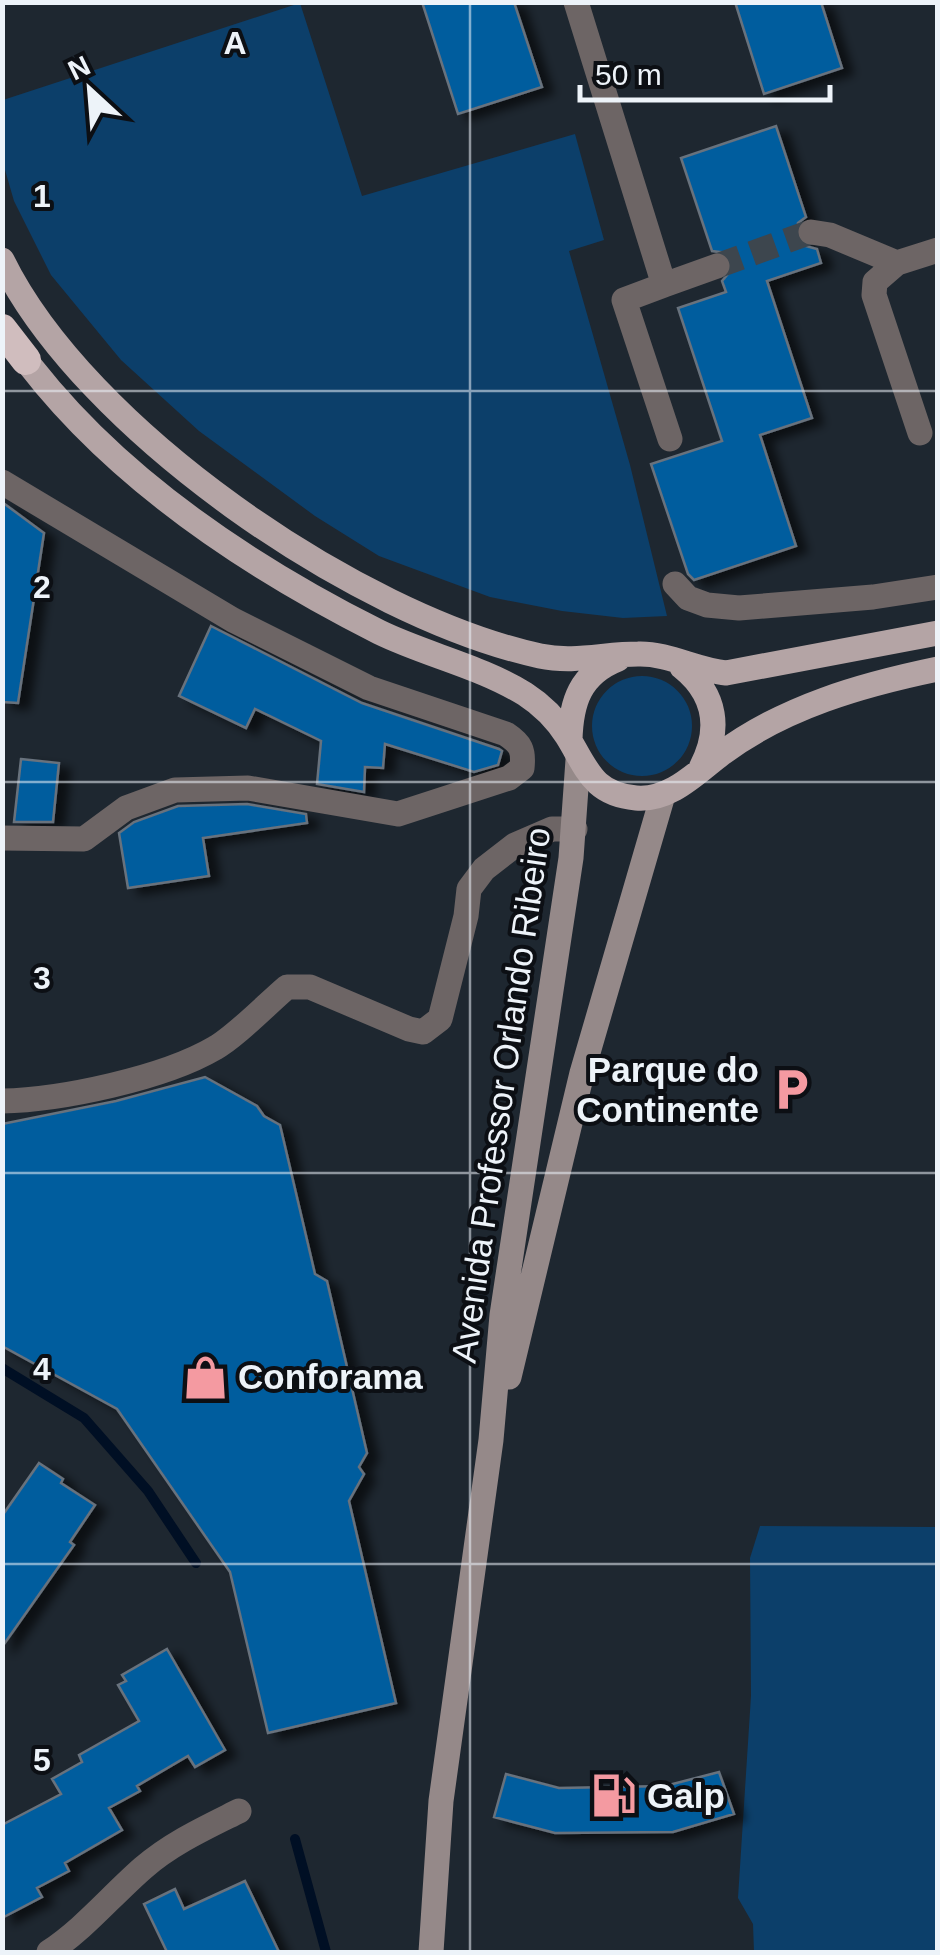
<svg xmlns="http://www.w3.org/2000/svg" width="940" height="1955" viewBox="0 0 940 1955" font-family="Arial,sans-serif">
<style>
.green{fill:#0c3f6a}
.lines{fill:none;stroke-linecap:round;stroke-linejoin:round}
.stream{stroke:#000f24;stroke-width:10}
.building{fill:#055d9e;stroke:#68727d;stroke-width:2.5;filter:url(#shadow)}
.street-tunnel{stroke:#3d464e;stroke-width:25;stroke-dasharray:25 12;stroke-linecap:butt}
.street{stroke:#6d6565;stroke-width:25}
.secondary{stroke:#958989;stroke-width:25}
.primary{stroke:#b4a4a5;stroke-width:25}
.highway{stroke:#d0bdbe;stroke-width:30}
.grid{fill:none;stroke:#edf3f9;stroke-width:2.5;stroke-opacity:0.55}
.labels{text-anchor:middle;stroke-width:8;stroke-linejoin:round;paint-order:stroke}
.poi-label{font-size:35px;font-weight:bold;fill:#edf3f9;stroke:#0c0f14;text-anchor:start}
.street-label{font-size:35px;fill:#edf3f9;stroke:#0c0f14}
.grid-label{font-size:32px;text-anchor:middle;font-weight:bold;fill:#edf3f9;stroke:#0c0f14;stroke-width:8;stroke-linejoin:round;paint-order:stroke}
</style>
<defs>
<filter id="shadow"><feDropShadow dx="11" dy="6" stdDeviation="5" flood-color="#0009"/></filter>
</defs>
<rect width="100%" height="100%" fill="#1e2730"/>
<path class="green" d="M300,3l62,193 213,-62 29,106 -35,11 61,214 37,151 -44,2 -61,-7 -72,-14 -111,-41 -64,-40 -116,-85 -78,-71 -70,-85 -37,-74 -11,-38v-63z
M592 726a50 50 0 1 1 100 0a50 50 0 1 1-100 0Z
M760,1526l177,1v425h-183l-1,-28 -15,-26 13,-202 -1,-138z"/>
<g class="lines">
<path class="stream" d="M2,1368l82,50 64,73 48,72
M295,1839l31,113"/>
</g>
<path class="building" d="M422,2h92l28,85 -84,27z
M735,2h86l21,66 -78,26z
M776,126l30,91 -8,6 -2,14 6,8 15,4 4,14 -54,18 45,137 -52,17 36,111 -102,34 -6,-6 -37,-110 71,-23 -44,-133 48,-16 -4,-11 11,-13 -6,-15 -15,-2 -31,-93z
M2,502l42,31 -26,170 -16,-1z
M211,626l151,77 137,46 3,2 -4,14 -24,7 -89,-28 -2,24 -18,-1 -1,25 -47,-8 4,-43 -66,-32 -9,19 -67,-32z
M21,759l38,4 -6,59h-39z
M247,804l59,10 1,9 -104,15 6,38 -81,12 -9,-55 15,-11 44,-16z
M205,1077l52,29 7,10 16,9 35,149 12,7 40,172 -8,14 5,7 -15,27 47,202 -128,30 -38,-161 -113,-163 -115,-63v-222l114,-23z
M39,1463l24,16 -2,4 34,22 -25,37 4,3 -72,102v-131z
M167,1649l58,101 -30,17 -7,-11 -51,30 3,5 -31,17 13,22 -57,33 4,8 -32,17 5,9 -40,21v-93l59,-31 -9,-15 30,-17 -3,-7 60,-34 -21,-36 8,-4 -4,-6z
M719,1772l15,42 -61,18 -118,1 -61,-16 12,-43 53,14 106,-2z
M245,1881l34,71h-112l-23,-48 31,-15 9,20z"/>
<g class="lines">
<path class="street-tunnel" d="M717,266l94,-34"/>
<path class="street" d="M576,2l88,283 -40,15 46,139
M811,232l19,3 67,28
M664,285l53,-19
M920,433l-46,-138 1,-13 22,-19 41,-13
M2,482l231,138 136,68 137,46c15,10 18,16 16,34l-13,10 -111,36 -150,-26 -73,2 -49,18 -42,31 -82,-1
M675,584l13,14 19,7 32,3 134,-11 65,-10
M2,1101c59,-1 162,-23 213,-53 20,-11 52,-44 72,-61h23l99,42 14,3 17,-13 26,-103 3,-27 15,-20 31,-24 37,-16h23
M49,1952c35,-23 62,-56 94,-84 29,-25 62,-40 96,-57"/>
<path class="secondary" d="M509,1377l73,-304 81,-278
M431,1952l10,-151 50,-361 11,-125 69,-457 7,-98"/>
<path class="primary" d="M2,260c83,170 355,356 538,396 34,7 64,-2 98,-2 30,-1 58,16 88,19l212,-40
M14,344c90,127 228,219 365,288 47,23 101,34 146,62 17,11 31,25 42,42 20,32 25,58 69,62 34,3 60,-25 85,-44 63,-47 140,-69 217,-85
M682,667c35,28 39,63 19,101
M570,740c1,-38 10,-66 48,-81"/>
<path class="highway" d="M2,329l24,31"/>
</g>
<path class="grid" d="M470,2v1950M2,391h936M2,782h936M2,1173h936M2,1564h936"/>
<defs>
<symbol id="parking-bare" viewBox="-9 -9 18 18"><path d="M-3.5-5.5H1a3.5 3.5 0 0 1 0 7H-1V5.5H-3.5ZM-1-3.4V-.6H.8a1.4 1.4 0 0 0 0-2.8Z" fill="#f49aa1" stroke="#0c0f14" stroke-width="2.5" paint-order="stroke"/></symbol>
<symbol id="shop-bare" viewBox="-9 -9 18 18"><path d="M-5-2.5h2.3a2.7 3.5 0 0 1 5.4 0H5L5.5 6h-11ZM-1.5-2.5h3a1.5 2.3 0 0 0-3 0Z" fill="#f49aa1" stroke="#0c0f14" stroke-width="2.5" paint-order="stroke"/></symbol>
<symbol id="fuel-bare" viewBox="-9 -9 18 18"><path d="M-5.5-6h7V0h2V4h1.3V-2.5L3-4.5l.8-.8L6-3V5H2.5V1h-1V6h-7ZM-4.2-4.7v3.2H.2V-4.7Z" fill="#f49aa1" stroke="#0c0f14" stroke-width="2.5" paint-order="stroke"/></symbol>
</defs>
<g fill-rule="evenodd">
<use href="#parking-bare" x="760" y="1058" width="63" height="63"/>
<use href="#shop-bare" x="174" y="1346" width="63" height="63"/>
<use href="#fuel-bare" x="582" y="1764" width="63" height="63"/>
</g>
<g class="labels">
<g class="poi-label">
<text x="759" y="1082" text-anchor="end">Parque do<tspan x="759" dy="40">Continente</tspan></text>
<text x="238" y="1389">Conforama</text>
<text x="647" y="1808">Galp</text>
</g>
<g class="street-label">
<text transform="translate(501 1095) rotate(-82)" y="12">Avenida Professor Orlando Ribeiro</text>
</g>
</g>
<g class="grid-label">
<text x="235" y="54">A</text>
<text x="42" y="207">1</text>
<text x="42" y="598">2</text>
<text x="42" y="989">3</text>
<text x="42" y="1380">4</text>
<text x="42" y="1771">5</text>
</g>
<rect width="940" height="1955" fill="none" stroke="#edf3f9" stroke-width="10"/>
<g transform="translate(90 90) rotate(334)" stroke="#0c0f14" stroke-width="8" paint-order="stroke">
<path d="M0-8L18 38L0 25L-18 38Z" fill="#edf3f9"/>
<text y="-15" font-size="28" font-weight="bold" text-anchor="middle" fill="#edf3f9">N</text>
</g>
<path d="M580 85v15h250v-15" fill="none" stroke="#edf3f9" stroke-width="5"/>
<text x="595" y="85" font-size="30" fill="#edf3f9" stroke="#0c0f14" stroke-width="8" paint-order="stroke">50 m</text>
</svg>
